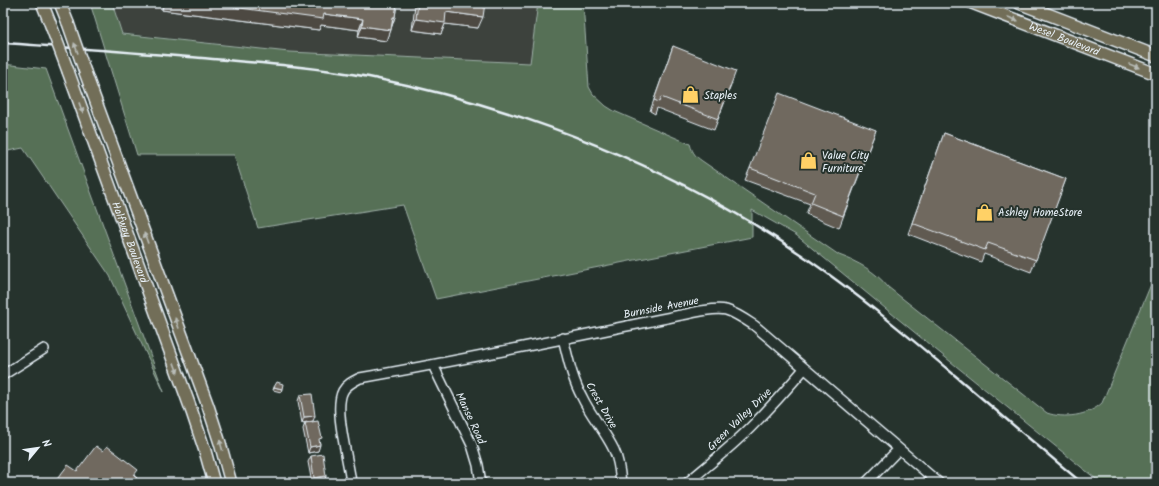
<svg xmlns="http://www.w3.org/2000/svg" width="1159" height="486" viewBox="0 0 1159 486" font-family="Kalam,sans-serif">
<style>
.built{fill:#3c433c}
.green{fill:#567057;stroke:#9fb0a8}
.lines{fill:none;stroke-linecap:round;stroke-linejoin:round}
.minor-casing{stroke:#e8f1f8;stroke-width:12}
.major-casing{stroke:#e8f1f8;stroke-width:14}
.minor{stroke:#26332d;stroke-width:9}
.major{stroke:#726e59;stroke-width:11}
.rail{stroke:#e8f1f8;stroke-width:2.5}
.major-bridge-casing{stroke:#e8f1f8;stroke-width:14;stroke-linecap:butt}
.major-bridge{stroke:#726e59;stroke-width:11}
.wall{fill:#605a51;stroke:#e8f1f8}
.shaded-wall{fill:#4e4a42;stroke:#e8f1f8}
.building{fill:#70695e;stroke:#e8f1f8}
.oneway{fill:#b9bdb8}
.labels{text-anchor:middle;stroke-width:4;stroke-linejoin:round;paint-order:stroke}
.street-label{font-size:11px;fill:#e8f1f8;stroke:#26332d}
.poi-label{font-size:11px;fill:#e8f1f8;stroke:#26332d;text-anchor:start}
</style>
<rect width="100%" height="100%" fill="#26332d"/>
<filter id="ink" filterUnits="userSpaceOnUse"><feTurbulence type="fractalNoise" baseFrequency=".025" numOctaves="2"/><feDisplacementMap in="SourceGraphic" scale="8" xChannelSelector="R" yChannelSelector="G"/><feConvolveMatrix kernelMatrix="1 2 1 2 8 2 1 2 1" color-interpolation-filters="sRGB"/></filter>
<g filter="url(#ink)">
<path class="built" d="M112,3h426l-7,60 -242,-11 -167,-19z"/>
<path class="green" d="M90,3h22l10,31 167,18 241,11 8,-60h45l6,84 4,7 13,12 8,5 76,33c3,10 6,13 15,19l134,92c19,7 36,16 49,32l159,126c17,6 41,3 55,-10l54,-131v211h-55l-171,-138 -134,-110 -44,-25v27l-316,62 -33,-94 -145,23 -24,-73h-97z
M3,64l43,5 118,323 -54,-116 -87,-128 -20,4z"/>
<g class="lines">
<defs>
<path id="minor" d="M563,338c5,20 9,41 19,59 9,19 23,34 32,53 5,10 6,22 7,33
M433,365l39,80 6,20 3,18
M3,375l41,-26
M351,483c-2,-22 -18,-74 -8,-92 4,-7 11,-10 17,-13 114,-20 227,-44 341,-67 8,-1 17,-3 25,-1 10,3 20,10 29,16l184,157
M687,483c21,-18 43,-35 63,-55 19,-19 37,-39 54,-59
M866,483l33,-34"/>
<g id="major">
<path d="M42,3l8,20"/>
<path d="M60,3l8,20"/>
<path id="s1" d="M972,3l184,71"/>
<path d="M1019,3l137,53"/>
<path id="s2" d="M68,71l124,341 13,39 9,32"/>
<path d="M85,72l123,334 12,37 11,40"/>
</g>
</defs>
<use href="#minor" class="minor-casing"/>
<use href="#major" class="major-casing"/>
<use href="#minor" class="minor"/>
<use href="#major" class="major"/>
<path class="rail" d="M3,43c62,4 124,9 186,14 60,5 121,9 180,20 153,30 309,92 437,181 53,37 102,78 152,120 41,35 82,70 124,105"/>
<defs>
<path id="major-bridge" d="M50,23l18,48
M68,23l17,49"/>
</defs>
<use href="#major-bridge" class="major-bridge-casing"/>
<use href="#major-bridge" class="major-bridge"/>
</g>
<path class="wall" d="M163,3h234l-2,14 -8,24 -29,-4 1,-7 -38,-5 -2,5 -157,-20z
M399,3h86l-7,25 -33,-4 -4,10 -29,-4 3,-25z
M673,46l59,37 -18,47 -57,-22 -2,6 -5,-3z
M876,130l-37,98 -33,-14 4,-10 -65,-24 5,-12z
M944,133l122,46 -35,93 -47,-18 -3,8 -73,-28z
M274,387l8,2 -1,3 -8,-2z
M300,395l13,26 -11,2 -4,-22z
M305,423l15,20 -2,8 -10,2 -5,-24z
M311,456l15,20 -2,6 -12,1 -4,-21z"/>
<path class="shaded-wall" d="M164,3h38l122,11 39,5 -4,11 -38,-5 -2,5 -157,-20z
M399,3h16v2z
M446,12l37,5 -5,11 -33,-4 -4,10 -29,-4 4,-11z
M393,17h2l-4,11z
M362,26l29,4 -4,11 -29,-4z
M315,416l-2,5 -11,2 2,-6z
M320,445l-2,6 -10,2 2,-6z
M326,476l-2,6 -12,1 2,-5z"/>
<path class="building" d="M202,3h195l-2,14h-2l-2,13 -29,-4 1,-7 -39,-5 -1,5z
M418,3h67l-2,14 -37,-5 -1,11 -29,-4z
M673,46l63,25 -18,48 -57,-22 -2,5 -5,-2z
M779,93l97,37 -33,86 -32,-13 4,-10 -65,-25z
M944,133l122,46 -30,81 -48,-17 -3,7 -73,-27z
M277,382l6,2 -1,5 -8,-2z
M312,394l3,22 -11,1 -4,-22z
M318,421l4,17 -3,1 1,6 -10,2 -5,-24z
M96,446l7,5 4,-5 31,24 -4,5 3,3 -3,5h-80l14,-18 9,6z
M323,454l3,22 -12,2 -3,-22z"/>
<defs><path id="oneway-solid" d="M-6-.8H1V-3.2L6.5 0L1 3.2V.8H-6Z"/></defs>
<g class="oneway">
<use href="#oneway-solid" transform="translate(1013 19) rotate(21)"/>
<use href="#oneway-solid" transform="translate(76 48) rotate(-110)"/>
<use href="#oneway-solid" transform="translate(1134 66) rotate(21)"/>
<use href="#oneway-solid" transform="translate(81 108) rotate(70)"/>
<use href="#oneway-solid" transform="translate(146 238) rotate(-110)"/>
<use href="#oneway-solid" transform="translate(177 323) rotate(-110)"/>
<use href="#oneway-solid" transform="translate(176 368) rotate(70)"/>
<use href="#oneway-solid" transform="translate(221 445) rotate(-106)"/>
</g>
</g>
<defs>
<symbol id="shop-bare" viewBox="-9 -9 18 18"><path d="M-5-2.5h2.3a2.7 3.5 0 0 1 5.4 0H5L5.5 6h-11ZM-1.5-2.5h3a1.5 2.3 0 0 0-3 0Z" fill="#ffd166" stroke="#26332d" stroke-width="2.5" paint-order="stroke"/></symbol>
</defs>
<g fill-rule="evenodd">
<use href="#shop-bare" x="678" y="82" width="25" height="25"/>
<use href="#shop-bare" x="796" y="148" width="25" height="25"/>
<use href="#shop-bare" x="972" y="200" width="25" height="25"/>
</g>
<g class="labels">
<g class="street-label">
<text dy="4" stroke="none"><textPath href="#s1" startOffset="99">Wesel Boulevard</textPath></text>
<text dy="4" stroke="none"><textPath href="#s2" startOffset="182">Halfway Boulevard</textPath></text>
<text transform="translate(661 307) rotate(-11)" y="4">Burnside Avenue</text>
<text transform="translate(602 405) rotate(60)" y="4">Crest Drive</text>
<text transform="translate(471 418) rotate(65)" y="4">Manse Road</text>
<text transform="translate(739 419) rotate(-44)" y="4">Green Valley Drive</text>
</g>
<g class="poi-label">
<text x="704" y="99">Staples</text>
<text x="822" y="159">Value City<tspan x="822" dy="13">Furniture</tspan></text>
<text x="998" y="216">Ashley HomeStore</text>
</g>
</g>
<rect width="1159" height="486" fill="none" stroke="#26332d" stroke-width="16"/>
<rect x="8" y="8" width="1143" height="470" fill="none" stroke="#e8f1f8" stroke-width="1.5" filter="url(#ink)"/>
<g transform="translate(38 448) rotate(61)" stroke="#26332d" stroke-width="3" paint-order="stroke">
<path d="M0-3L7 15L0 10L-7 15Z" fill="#e8f1f8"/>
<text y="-6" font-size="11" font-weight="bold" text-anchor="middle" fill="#e8f1f8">N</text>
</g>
</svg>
